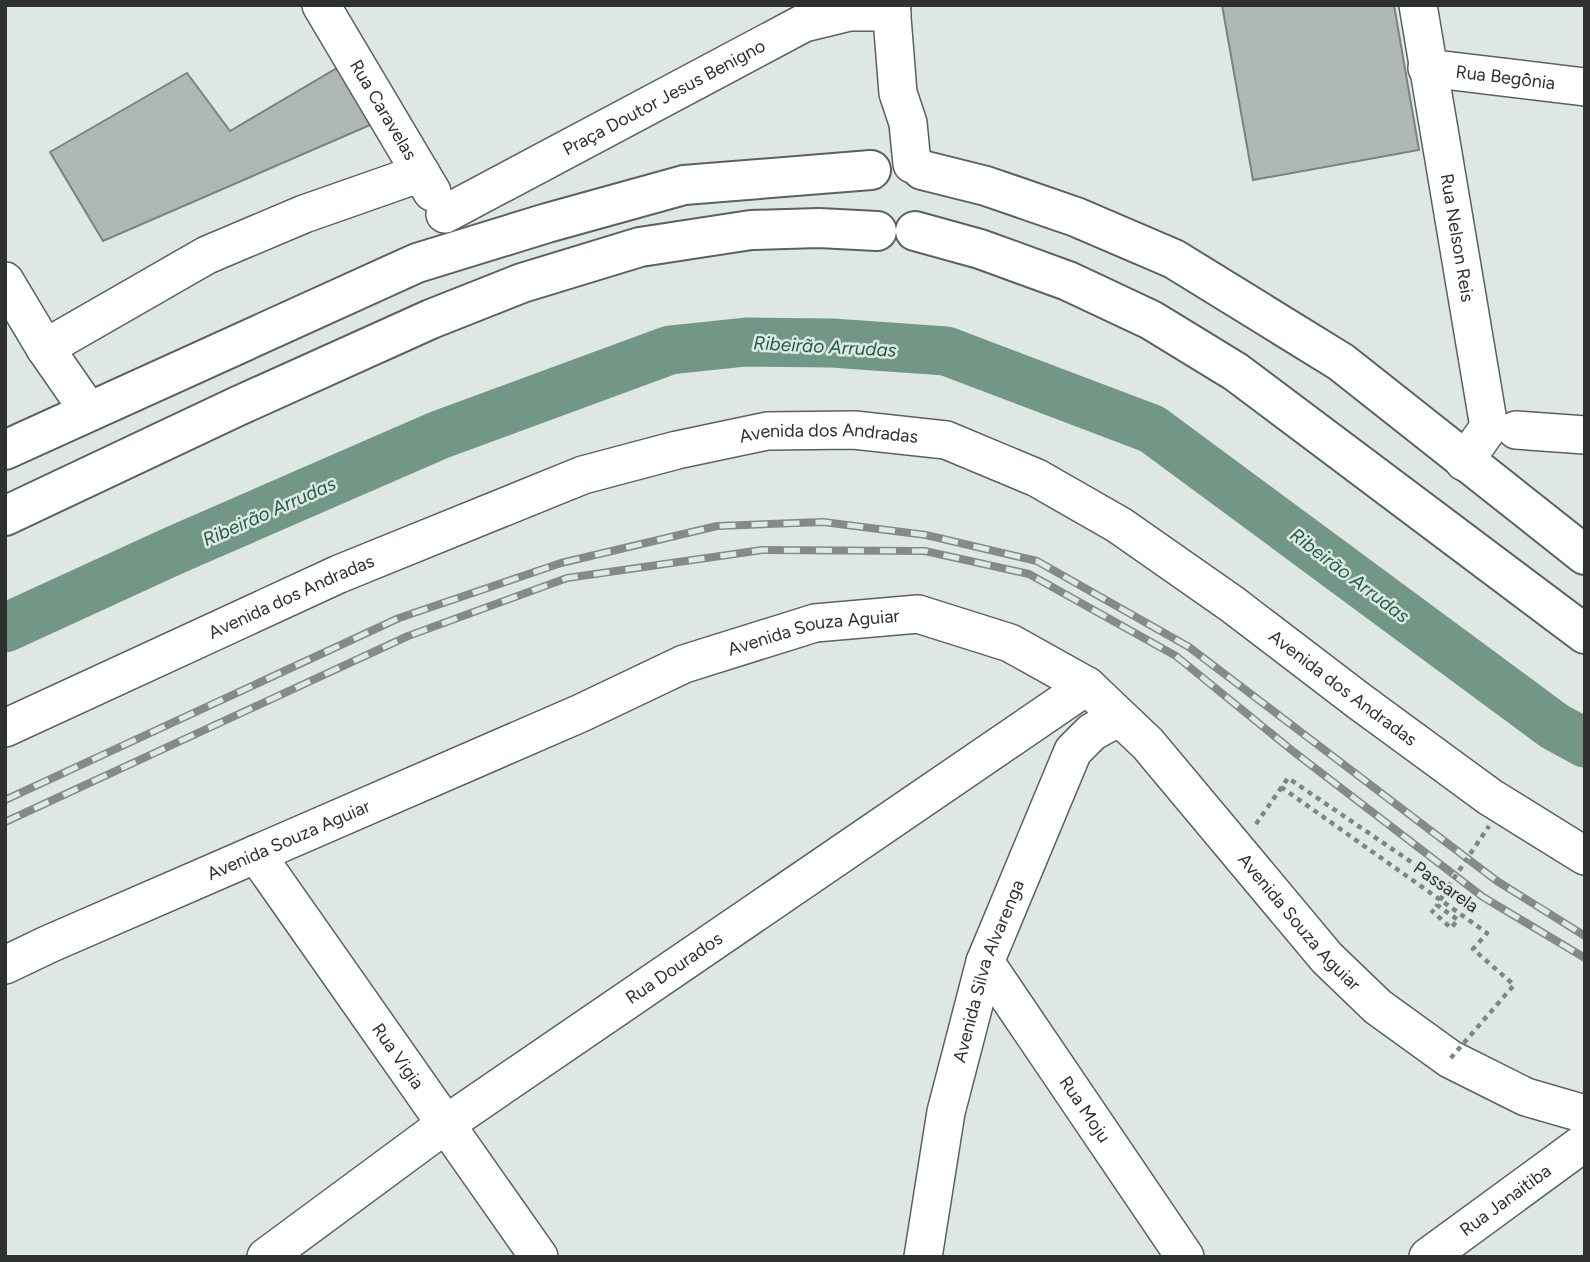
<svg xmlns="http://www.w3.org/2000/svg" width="1590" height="1262" viewBox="0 0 1590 1262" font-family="Figtree,sans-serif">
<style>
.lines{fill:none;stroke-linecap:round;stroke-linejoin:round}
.river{stroke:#739787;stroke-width:49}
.building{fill:#afb7b4;stroke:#7a827e;stroke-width:2}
.minor-casing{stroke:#5a615e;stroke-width:40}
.major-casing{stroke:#5a615e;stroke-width:42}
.path{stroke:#7f8583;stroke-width:4.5;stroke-dasharray:5 5;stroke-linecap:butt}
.minor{stroke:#fff;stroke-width:37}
.major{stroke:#fff;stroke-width:38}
.rail-casing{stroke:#858a88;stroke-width:8}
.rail{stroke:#dee7e3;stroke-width:5;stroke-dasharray:16;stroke-linecap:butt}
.path-bridge{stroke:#7f8583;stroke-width:4.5;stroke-dasharray:5 5;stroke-linecap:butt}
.labels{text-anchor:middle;stroke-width:5;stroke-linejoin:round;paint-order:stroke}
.street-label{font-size:18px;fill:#2e3130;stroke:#dee7e3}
.water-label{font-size:19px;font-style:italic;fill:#1c5f49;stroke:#dee7e3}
</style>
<rect width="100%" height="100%" fill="#dee7e3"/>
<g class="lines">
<path class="river" d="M5,628l170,-78 264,-115 231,-85 76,-8 86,1 114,8 206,78 402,297 31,17"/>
</g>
<path class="building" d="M1222,5h172l25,145 -166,30z
M344,64l33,58 -274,119 -53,-89 137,-79 43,58z"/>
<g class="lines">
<defs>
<g id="minor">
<path id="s1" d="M321,5l111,187"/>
<path d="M891,5l7,88 10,30 4,41"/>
<path id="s2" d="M1418,5l71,422 -25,35"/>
<path id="s3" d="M1427,68l158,19"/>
<path id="s4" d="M445,214l359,-191 45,-11h43"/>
<path d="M5,281l40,67 43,62"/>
<path d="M45,348l162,-93 97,-41 117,-41"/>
<path d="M1516,430l69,5"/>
<path id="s5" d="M5,728l334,-154 244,-99 94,-25 90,-19 87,-1 92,10 91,38 82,47 113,79 127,97 131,96 95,59"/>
<path id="s6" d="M256,854l283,403"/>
<path id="s7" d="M985,962l200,295"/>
<path id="s8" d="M5,965l44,-21 532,-231 103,-49 131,-41 103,-9 92,29 77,43 61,58 179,214 51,49 72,52 76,38 59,17"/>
<path id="s9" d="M266,1257l180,-133 641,-438"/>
<path id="s10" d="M923,1257l23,-145 39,-150 88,-211 19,-19 27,-15"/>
<path id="s11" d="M1428,1257l157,-115"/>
</g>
<path id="major" d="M922,170l64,16 90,31 98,42 167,103 244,193
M915,231l65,18 88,32 83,39 85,52 349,262
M5,450l412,-187 130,-40 137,-38 187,-15
M5,516l233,-110 193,-87 91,-36 118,-36 111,-17 68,-2 58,3"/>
</defs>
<use href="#minor" class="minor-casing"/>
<use href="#major" class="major-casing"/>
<path class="path" d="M1256,824l32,-46 160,109 -11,18 21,15 -7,8 -20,-18"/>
<use href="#minor" class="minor"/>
<use href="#major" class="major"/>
<defs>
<path id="rail" d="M5,800l394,-182 162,-55 156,-37 106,-4 103,13 111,26 152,86 308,234 88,55
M5,822l403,-186 159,-58 195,-28 163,1 104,23 147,82 118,96 189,145 102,61"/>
</defs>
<use href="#rail" class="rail-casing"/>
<use href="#rail" class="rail"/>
<path class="path-bridge" d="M1281,787l206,146 -14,16 41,36 -64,74
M1448,887l41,-61"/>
</g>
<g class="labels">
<g class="street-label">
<text dy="6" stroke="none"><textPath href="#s3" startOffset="79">Rua Begônia</textPath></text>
<text dy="6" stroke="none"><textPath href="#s4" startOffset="248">Praça Doutor Jesus Benigno</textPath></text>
<text dy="6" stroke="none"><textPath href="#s1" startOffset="122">Rua Caravelas</textPath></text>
<text dy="6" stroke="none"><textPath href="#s2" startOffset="236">Rua Nelson Reis</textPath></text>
<text dy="6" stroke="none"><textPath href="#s5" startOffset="882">Avenida dos Andradas</textPath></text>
<text dy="6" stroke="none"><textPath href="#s5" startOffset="315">Avenida dos Andradas</textPath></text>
<text dy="6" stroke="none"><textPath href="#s8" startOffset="877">Avenida Souza Aguiar</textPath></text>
<text dy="6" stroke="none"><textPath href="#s5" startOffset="1470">Avenida dos Andradas</textPath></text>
<text dy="6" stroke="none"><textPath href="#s8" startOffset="310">Avenida Souza Aguiar</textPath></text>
<text transform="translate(1446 887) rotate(35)" y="6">Passarela</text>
<text dy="6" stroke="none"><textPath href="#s8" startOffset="1486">Avenida Souza Aguiar</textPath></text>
<text dy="6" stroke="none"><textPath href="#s9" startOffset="500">Rua Dourados</textPath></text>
<text dy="6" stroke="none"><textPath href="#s10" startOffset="294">Avenida Silva Alvarenga</textPath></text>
<text dy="6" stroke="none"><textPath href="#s6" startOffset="247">Rua Vigia</textPath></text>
<text dy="6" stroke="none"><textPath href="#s7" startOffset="178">Rua Moju</textPath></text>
<text dy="6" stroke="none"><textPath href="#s11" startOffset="96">Rua Janaitiba</textPath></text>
</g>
<g class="water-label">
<text transform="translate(825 346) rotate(3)" y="7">Ribeirão Arrudas</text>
<text transform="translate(269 511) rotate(-24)" y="7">Ribeirão Arrudas</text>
<text transform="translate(1350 575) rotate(37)" y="7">Ribeirão Arrudas</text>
</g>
</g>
<rect width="1590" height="1262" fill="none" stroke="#2e3130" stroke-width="14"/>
</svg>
